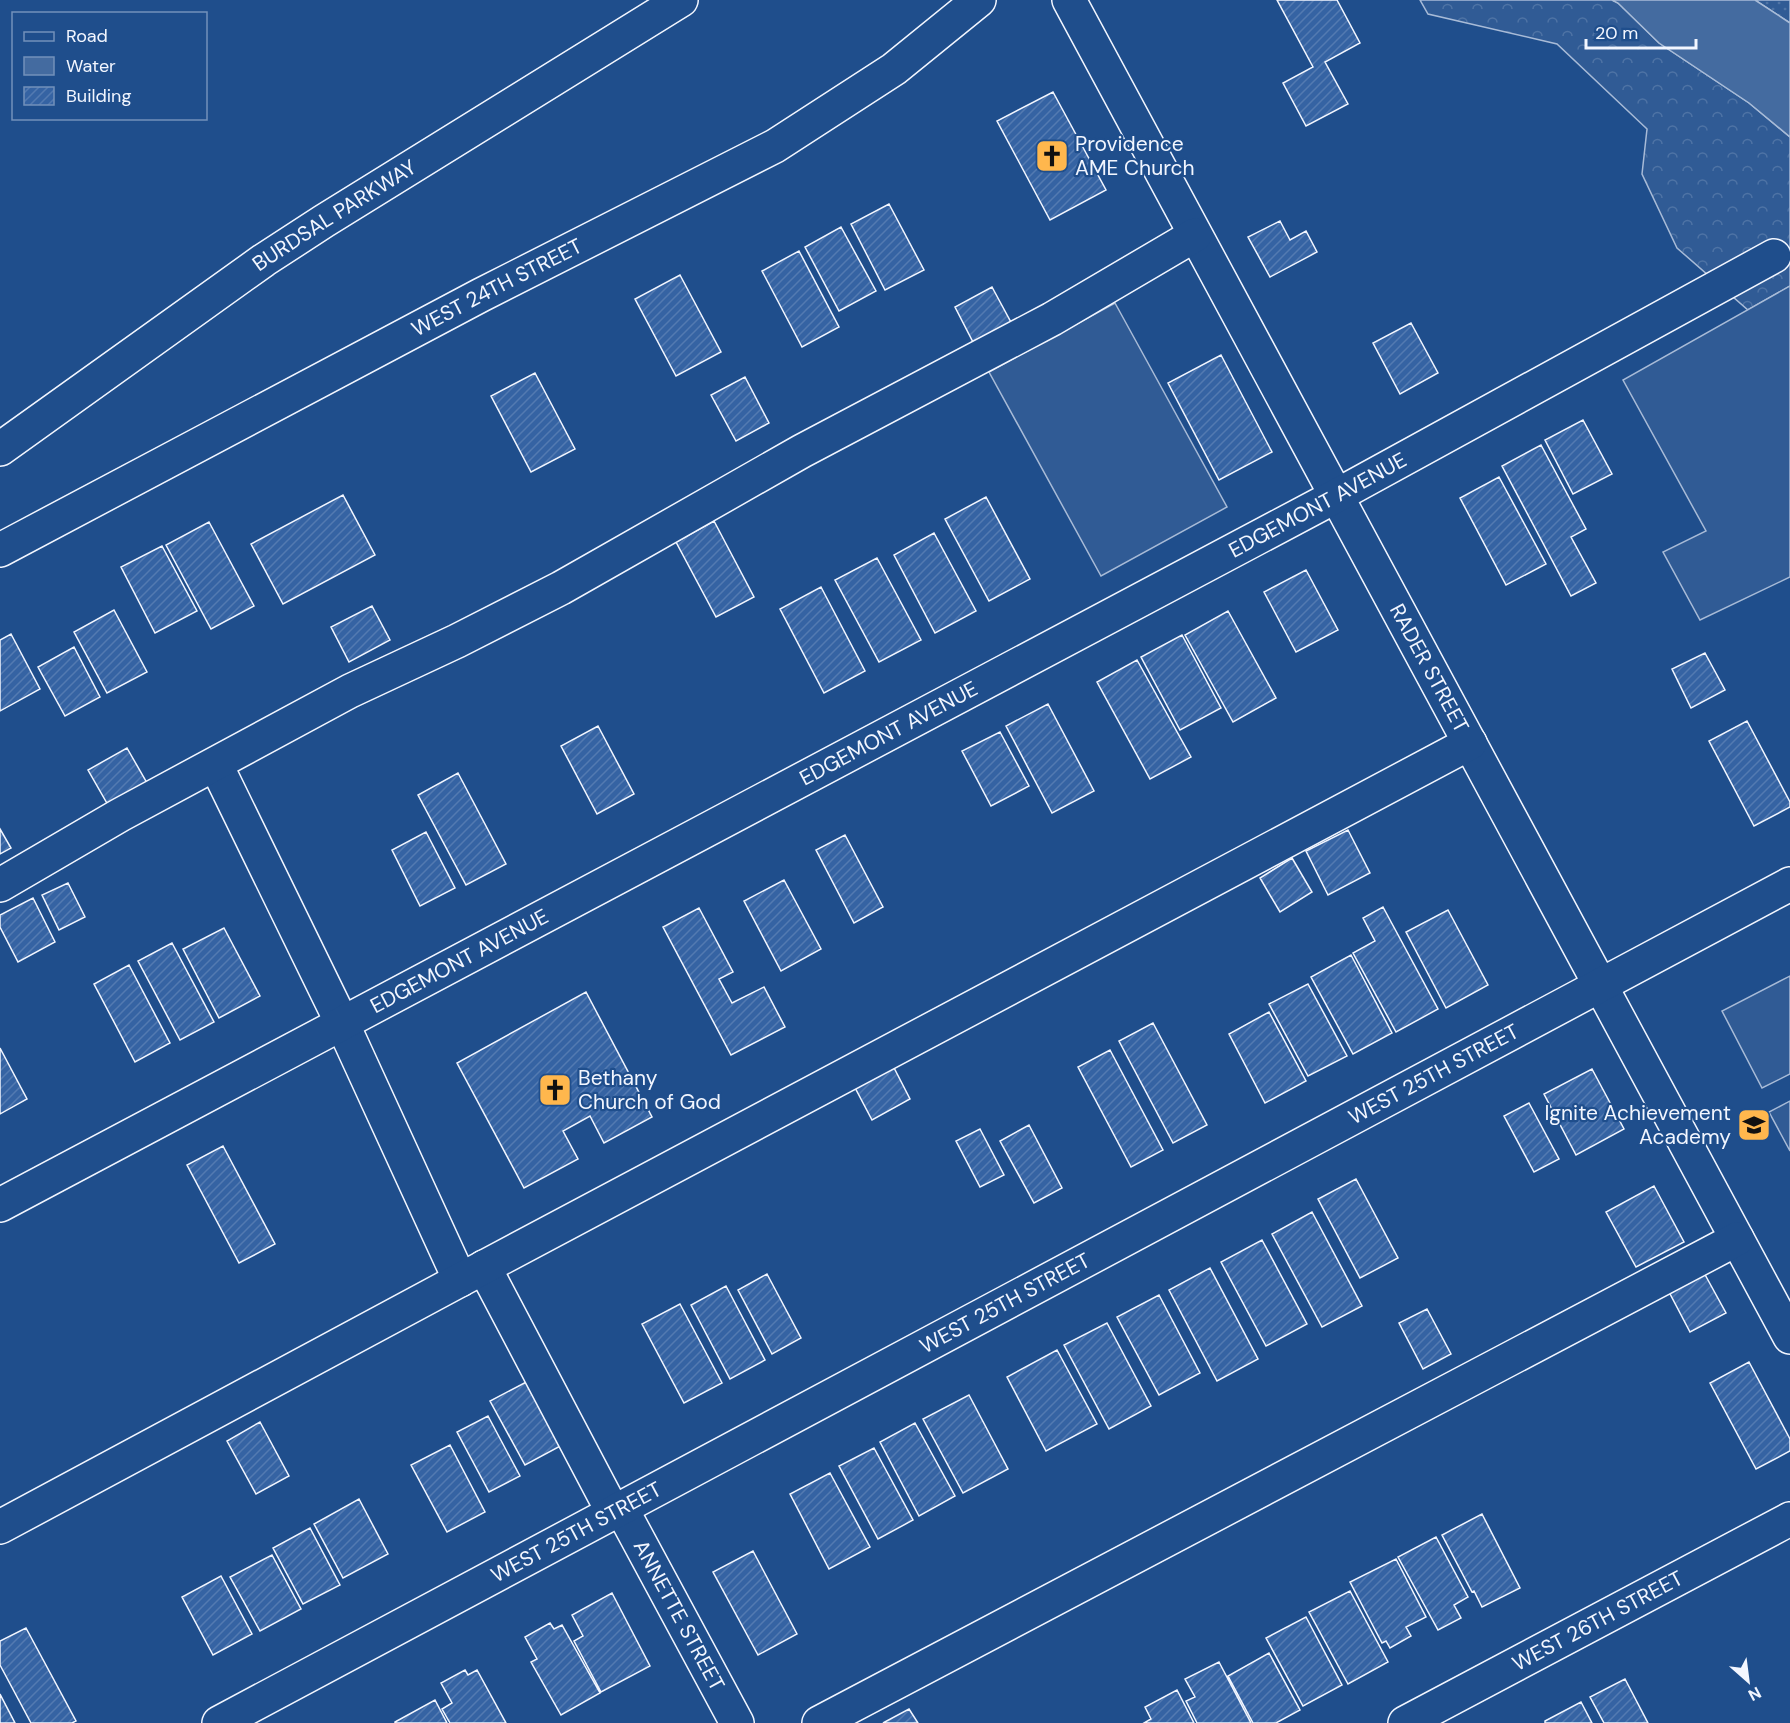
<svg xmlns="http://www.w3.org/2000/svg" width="1790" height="1723" viewBox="0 0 1790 1723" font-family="'DM Sans',sans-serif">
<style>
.grass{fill:url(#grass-dots);stroke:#a8bbd7;stroke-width:1.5}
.forest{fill:url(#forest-crowns);stroke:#a8bbd7;stroke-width:1.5}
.built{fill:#305b95;stroke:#a8bbd7;stroke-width:1.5}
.water{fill:#446ba0;stroke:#a8bbd7;stroke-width:1.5}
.building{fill:url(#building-hatch);stroke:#f2f6ff;stroke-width:1.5}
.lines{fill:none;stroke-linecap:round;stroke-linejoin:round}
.minor-casing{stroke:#f2f6ff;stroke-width:36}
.minor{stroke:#1f4e8c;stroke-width:33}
.labels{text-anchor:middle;stroke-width:4.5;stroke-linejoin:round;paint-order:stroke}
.poi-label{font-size:21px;fill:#f2f6ff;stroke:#1f4e8c;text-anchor:start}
.street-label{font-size:21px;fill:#f2f6ff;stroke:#1f4e8c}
</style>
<defs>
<pattern id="grass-dots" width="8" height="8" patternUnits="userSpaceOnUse" patternTransform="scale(1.5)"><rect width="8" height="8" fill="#305b95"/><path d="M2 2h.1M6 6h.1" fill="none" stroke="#4e73a5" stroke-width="1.8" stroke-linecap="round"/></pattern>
<pattern id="forest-crowns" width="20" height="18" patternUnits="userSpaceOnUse" patternTransform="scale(1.5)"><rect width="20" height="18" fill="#305b95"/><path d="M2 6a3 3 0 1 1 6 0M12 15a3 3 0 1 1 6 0" fill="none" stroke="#4e73a5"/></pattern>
<pattern id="building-hatch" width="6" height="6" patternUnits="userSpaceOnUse" patternTransform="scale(1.5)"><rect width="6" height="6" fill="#3563a3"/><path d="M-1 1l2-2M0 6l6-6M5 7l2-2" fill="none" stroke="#537ab1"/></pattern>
</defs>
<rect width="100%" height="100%" fill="#1f4e8c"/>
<path class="grass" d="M1755,0h35v23z"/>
<path class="forest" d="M1420,0h192l6,3 41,40 90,60 41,34v149l-42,24 -71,-62 -35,-74 5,-45 -90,-85 -129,-30z"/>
<path class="built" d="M1790,286v291l-90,43 -37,-68 43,-21 -83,-151z
M1115,303l112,204 -126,69 -112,-204z
M1790,976v98l-28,14 -40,-77z
M1790,1101v50l-21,-39z"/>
<path class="water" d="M1612,0h143l35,23v114l-41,-34 -90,-60 -41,-40z"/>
<path class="building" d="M1277,0h60l23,43 -35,19 23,42 -42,22 -23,-43 30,-16z
M1053,92l53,98 -56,30 -53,-99z
M889,204l35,66 -39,20 -34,-66z
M1280,221l10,19 16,-9 11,21 -47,25 -22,-40z
M841,227l35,64 -37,20 -34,-64z
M799,251l40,76 -37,20 -40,-76z
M680,275l41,77 -45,24 -41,-77z
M992,287l21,39 -38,20 -20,-39z
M1411,323l27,50 -38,21 -27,-51z
M1221,355l51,97 -53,28 -51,-97z
M535,373l40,76 -44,23 -40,-76z
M745,377l24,46 -33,18 -25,-46z
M1583,420l29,54 -39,20 -28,-54z
M1541,445l45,84 -15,8 25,46 -25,13 -69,-130z
M1499,477l47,87 -40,21 -46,-87z
M343,495l32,60 -92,49 -32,-60z
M986,497l44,82 -41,22 -44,-82z
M714,521l40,76 -38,20 -40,-75z
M209,522l45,84 -43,23 -45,-84z
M934,533l42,78 -41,22 -41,-78z
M162,546l35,65 -42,22 -34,-66z
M877,558l44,82 -42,22 -44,-82z
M1306,570l32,60 -42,22 -32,-60z
M821,587l44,84 -41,22 -44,-84z
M372,606l18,34 -41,22 -18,-35z
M114,610l33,62 -40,21 -33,-61z
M1228,611l48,87 -43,24 -48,-87z
M11,634l29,55 -40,22v-71z
M1182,635l39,73 -41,22 -39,-73z
M74,647l26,50 -35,19 -27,-49z
M1705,653l20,37 -34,18 -19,-39z
M1137,660l54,97 -41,22 -53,-97z
M1048,704l46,87 -42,22 -46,-87z
M1747,721l43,81v5l-36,19 -45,-85z
M598,726l36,68 -37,20 -36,-68z
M1000,732l29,54 -38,20 -29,-55z
M127,748l20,35 -39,22 -20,-35z
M458,773l48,91 -40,21 -48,-90z
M0,829l11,19 -11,6z
M1348,830l22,43 -42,22 -22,-44z
M426,832l29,56 -35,18 -28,-56z
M845,835l38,72 -29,16 -38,-73z
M1292,858l20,34 -32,20 -20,-34z
M784,880l37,69 -40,22 -37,-70z
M68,883l17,34 -26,13 -17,-35z
M33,898l22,44 -37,20 -18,-35v-12z
M1383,907l55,102 -42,23 -43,-79 22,-12 -12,-23z
M699,908l34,64 -14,7 13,24 32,-16 21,40 -54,28 -68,-128z
M1448,910l40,75 -42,23 -40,-76z
M224,928l36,68 -41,22 -36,-69z
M172,943l42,79 -34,18 -42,-79z
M1351,955l41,78 -39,21 -42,-77z
M129,965l41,78 -35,19 -41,-78z
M1308,984l39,72 -39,20 -39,-72z
M586,992l66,125 -48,26 -14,-27 -27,15 15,28 -54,29 -67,-125z
M1269,1012l37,69 -41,22 -36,-69z
M1153,1023l54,102 -34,18 -54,-102z
M0,1048l27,51 -27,15z
M1110,1050l53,100 -32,17 -53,-100z
M890,1060l20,39 -38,21 -21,-40z
M1592,1069l32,60 -48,26 -32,-61z
M1529,1103l30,56 -25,13 -30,-56z
M1029,1125l33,63 -28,15 -34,-62z
M980,1129l24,46 -24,12 -24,-46z
M223,1146l52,98 -36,19 -52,-98z
M1356,1179l42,79 -38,20 -42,-79z
M1654,1186l30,56 -48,25 -30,-55z
M1312,1212l50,94 -40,21 -50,-93z
M1262,1240l45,84 -41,22 -45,-84z
M1210,1268l48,91 -41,22 -48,-91z
M1703,1271l23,42 -36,19 -22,-42z
M767,1274l34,64 -29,16 -34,-64z
M726,1286l39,74 -35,19 -39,-74z
M1159,1295l41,78 -41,22 -42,-78z
M680,1304l42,79 -38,20 -42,-79z
M1427,1309l24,45 -28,15 -24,-46z
M1107,1323l44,83 -42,23 -45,-84z
M1057,1350l40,74 -51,27 -39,-74z
M1749,1362l41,77v12l-34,18 -46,-86z
M532,1379l34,64 -41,22 -35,-64z
M969,1395l39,74 -45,24 -40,-74z
M488,1416l32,60 -31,16 -32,-60z
M260,1422l29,54 -33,18 -29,-53z
M915,1423l40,73 -36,20 -39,-74z
M450,1445l35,67 -38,20 -36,-67z
M874,1448l39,72 -35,19 -39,-73z
M830,1473l40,74 -41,22 -39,-75z
M359,1499l29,55 -45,24 -29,-54z
M1482,1514l38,74 -38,19 -8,-16 -2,1 -30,-57z
M310,1528l30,57 -37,19 -30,-56z
M1436,1537l32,60 -14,8 7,13 -23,12 -40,-73z
M753,1551l44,83 -39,21 -45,-83z
M272,1555l29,54 -41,22 -30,-54z
M1396,1559l30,58 -20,10 5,9 -21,12 -4,-7 -4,2 -32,-61z
M221,1576l31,58 -39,21 -31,-58z
M1350,1591l38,71 -40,22 -39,-72z
M612,1593l38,73 -49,26 -27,-51 9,-5 -11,-21z
M1306,1617l36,68 -39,21 -37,-68z
M550,1623l4,6 8,-4 38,68 -39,22 -30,-53 6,-3 -12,-22z
M26,1628l50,93 -4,2h-41l-31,-58v-24z
M1269,1653l31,57 -24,13h-23l-25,-47z
M1219,1662l32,61h-54l-11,-22 9,-4 -10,-18z
M465,1670l3,5 9,-5 29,53h-56l-8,-14 10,-6 -11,-20z
M1625,1679l23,44h-44l-14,-26z
M1177,1690l17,33h-50l7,-4 -6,-12z
M0,1694l15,29h-15z
M435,1700l12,23h-52v-1z
M1581,1702l11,21h-47v-2z
M909,1709l9,14h-35z"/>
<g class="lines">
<defs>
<g id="minor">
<path id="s1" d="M1069,0l721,1337"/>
<path id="s2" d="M0,449l264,-189 60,-39 357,-221"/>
<path id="s3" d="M0,550l481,-255 294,-149 119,-77 85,-69"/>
<path d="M216,765l126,258 118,257"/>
<path d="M0,885l120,-70 230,-124 107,-50 104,-53 241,-137 250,-132 143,-84"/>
<path id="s4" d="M0,1205l1336,-709 438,-240"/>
<path d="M484,1267l129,245"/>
<path id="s5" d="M621,1508l116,215"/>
<path d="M0,1527l460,-247 1010,-537"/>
<path id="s6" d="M219,1723l1571,-839"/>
<path d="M819,1723l918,-484"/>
<path id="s7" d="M1405,1723l385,-204"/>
</g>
</defs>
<use href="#minor" class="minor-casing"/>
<use href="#minor" class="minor"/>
</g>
<defs>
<symbol id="church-square" viewBox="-11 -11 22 22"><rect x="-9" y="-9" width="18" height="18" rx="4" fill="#ffb74d" stroke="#1f4e8c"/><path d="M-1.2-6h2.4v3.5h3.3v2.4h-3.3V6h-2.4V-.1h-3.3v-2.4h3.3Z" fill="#111"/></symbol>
<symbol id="school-square" viewBox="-11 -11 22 22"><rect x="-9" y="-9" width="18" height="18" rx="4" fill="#ffb74d" stroke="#1f4e8c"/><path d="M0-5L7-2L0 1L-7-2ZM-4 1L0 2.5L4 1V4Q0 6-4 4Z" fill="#111"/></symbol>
</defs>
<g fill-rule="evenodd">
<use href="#church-square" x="1033" y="137" width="38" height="38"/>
<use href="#church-square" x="536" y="1071" width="38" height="38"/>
<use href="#school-square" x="1735" y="1106" width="38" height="38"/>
</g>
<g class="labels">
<g class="poi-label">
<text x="1075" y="151">Providence<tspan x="1075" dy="24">AME Church</tspan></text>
<text x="578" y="1085">Bethany<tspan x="578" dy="24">Church of God</tspan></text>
<text x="1731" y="1120" text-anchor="end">Ignite Achievement<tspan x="1731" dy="24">Academy</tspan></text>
</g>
<g class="street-label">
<text dy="7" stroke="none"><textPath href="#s2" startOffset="408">BURDSAL PARKWAY</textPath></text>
<text dy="7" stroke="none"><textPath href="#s3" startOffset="562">WEST 24TH STREET</textPath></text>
<text dy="7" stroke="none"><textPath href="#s4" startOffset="1492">EDGEMONT AVENUE</textPath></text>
<text dy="7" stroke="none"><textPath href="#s1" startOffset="759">RADER STREET</textPath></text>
<text dy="7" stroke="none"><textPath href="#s4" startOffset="1006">EDGEMONT AVENUE</textPath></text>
<text dy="7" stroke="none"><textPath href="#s4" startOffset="520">EDGEMONT AVENUE</textPath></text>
<text dy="7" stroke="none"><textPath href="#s6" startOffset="1377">WEST 25TH STREET</textPath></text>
<text dy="7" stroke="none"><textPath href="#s6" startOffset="891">WEST 25TH STREET</textPath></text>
<text dy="7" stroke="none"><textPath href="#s6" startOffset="405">WEST 25TH STREET</textPath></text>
<text dy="7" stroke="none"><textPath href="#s5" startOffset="122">ANNETTE STREET</textPath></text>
<text dy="7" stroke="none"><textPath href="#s7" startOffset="218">WEST 26TH STREET</textPath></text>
</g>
</g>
<rect x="12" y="12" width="195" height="108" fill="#1f4e8c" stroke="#7391ba" stroke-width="1.5"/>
<rect x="24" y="32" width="30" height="9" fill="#1f4e8c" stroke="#7391ba" stroke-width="1.5"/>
<text x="66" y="42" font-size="18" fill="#f2f6ff">Road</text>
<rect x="24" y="57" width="30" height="18" fill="#446ba0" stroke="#7391ba" stroke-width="1.5"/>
<text x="66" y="72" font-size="18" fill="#f2f6ff">Water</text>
<rect x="24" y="87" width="30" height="18" fill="url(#building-hatch)" stroke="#7391ba" stroke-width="1.5"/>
<text x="66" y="102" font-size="18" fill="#f2f6ff">Building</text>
<g transform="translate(1748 1681) rotate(152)" stroke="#1f4e8c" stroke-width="4.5" paint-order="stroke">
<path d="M0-4.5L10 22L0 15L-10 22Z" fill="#f2f6ff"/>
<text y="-9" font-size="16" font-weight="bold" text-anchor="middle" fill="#f2f6ff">N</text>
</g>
<path d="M1586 39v9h110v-9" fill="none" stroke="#f2f6ff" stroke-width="3"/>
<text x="1595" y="39" font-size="18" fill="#f2f6ff" stroke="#1f4e8c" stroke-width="4.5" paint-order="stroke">20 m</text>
</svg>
